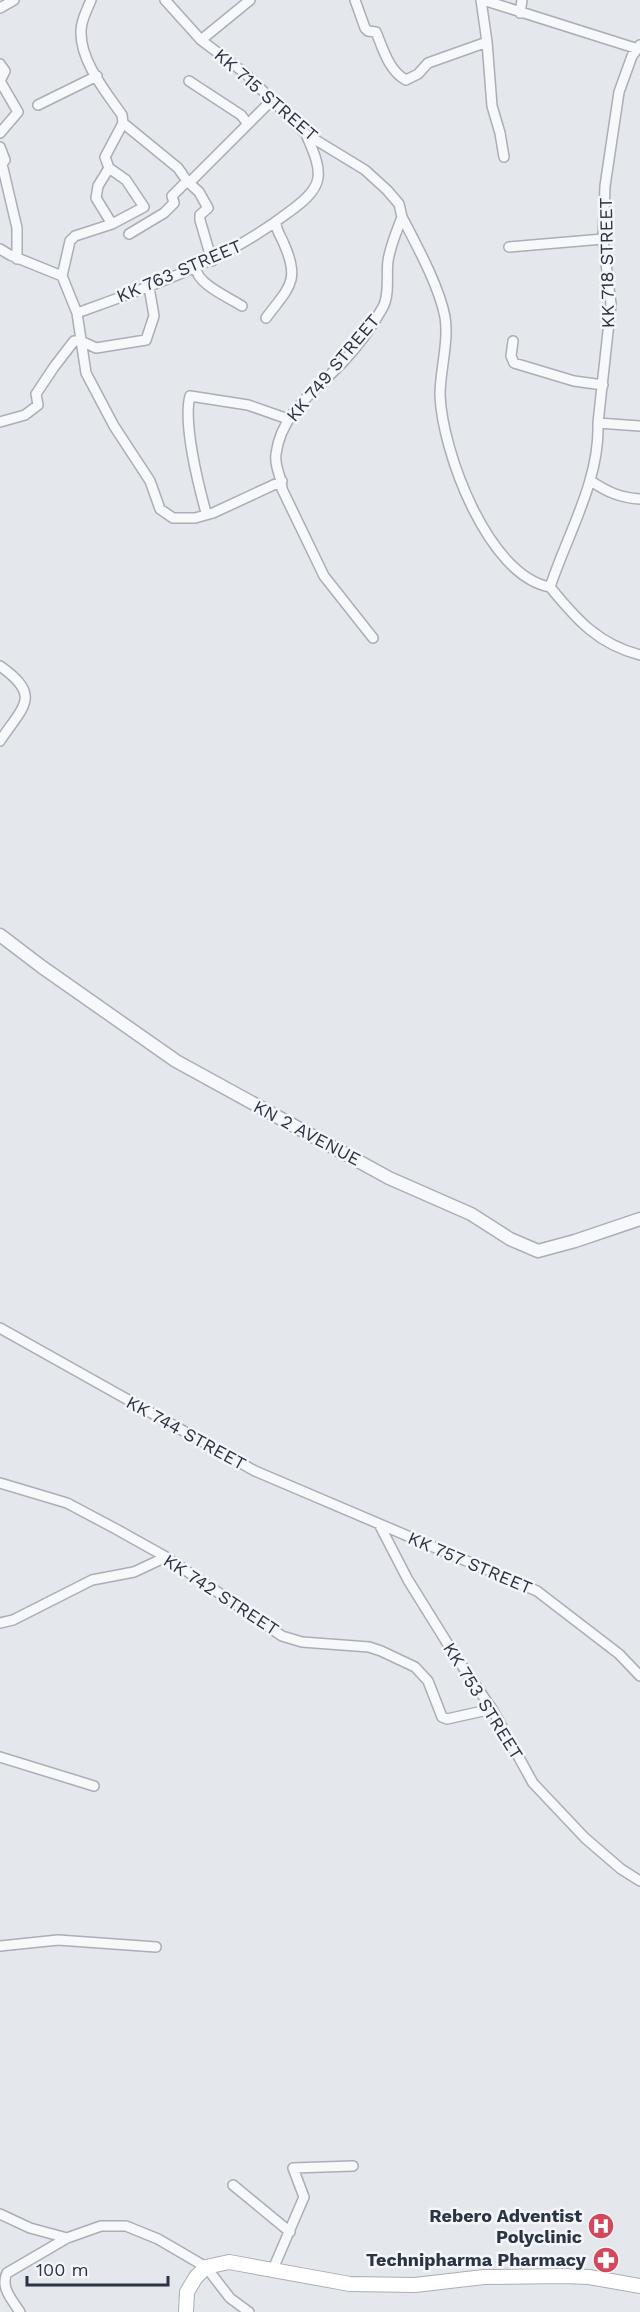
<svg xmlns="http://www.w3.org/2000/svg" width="640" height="2312" viewBox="0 0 640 2312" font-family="'Work Sans',sans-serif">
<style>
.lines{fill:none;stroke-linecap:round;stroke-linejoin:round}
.minor-casing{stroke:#a9aeb7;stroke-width:12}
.tertiary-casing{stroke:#a9aeb7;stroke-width:15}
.secondary-casing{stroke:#a9aeb7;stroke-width:16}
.minor{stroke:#f7f8fa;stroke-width:9}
.tertiary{stroke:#f7f8fa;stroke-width:12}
.secondary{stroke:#fff;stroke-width:14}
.labels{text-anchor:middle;stroke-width:5;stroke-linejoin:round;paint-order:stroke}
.street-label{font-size:18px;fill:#2b3445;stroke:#f4f6f9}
.poi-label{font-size:18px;font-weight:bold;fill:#2b3445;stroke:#f4f6f9;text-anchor:end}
</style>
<rect width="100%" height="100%" fill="#e4e7ec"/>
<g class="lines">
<defs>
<path id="minor" d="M91,0c-4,10 -10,20 -10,31 -1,30 25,61 41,84l1,8 -18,34 4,11 -11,18 -2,12 16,26
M165,0l36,40 45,34 60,60 59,36 22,20 12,14 3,13c15,29 37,69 43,100 4,25 -5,53 -5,78 2,56 48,181 110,192
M355,0l10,28 3,3 8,1c7,17 13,39 30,48l12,-6 10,-11 59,-21
M481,0l6,42 5,64 8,27 4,24
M483,0l155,49
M0,8l14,-8
M520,13l2,-13
M201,40l49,-40
M0,64l5,7 -5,10 18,31 -18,21
M189,81l52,34 7,9
M38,105l59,-29
M123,123l55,45 9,13 12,11 9,16 -8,7v5l12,41
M0,147l5,13 -3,4 15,64v31
M189,183l83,-83
M129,234l35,-21 10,-10 -2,-7 15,-15
M509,247l94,-8
M0,249l10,6 52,21 15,37c75,-27 148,-52 212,-101 11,-8 27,-20 29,-34 2,-15 -7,-31 -12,-44
M196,268c1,16 32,29 46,38
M62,276l8,-35 5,-5 37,-12 32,-17 -18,-27 -17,-12
M77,313l9,60 28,53 36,55 10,28 13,9h22l18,-5 69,-32
M266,318c22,-30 35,-36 18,-74 -3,-8 -8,-13 -8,-22
M513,341l-2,15 3,7 60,18 29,4
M0,422l25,-7 13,-10 -2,-11 18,-27 20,-26h7l15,7 50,-8 8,-24 -5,-29
M598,423l42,3
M591,481c16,11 30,17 49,18
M205,509c-7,-26 -22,-87 -15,-113l58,9 40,14
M550,587c18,-54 50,-107 48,-164l13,-119 -8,-65 2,-53 14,-94 13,-36 8,-11
M550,587c27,33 48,57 90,68
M373,638l-49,-62 -42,-87c0,-12 -8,-22 -6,-35 5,-41 40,-64 66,-91 16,-17 30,-36 41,-56 7,-13 3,-32 5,-46 2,-15 9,-30 14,-44
M0,666c42,30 24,39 0,75
M0,1328l255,143 282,120 82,63 21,22
M0,1483l67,20 49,26 50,28 116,79 20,6 67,5 12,4 34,16 13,14 14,36 5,2 45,-10
M379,1524l29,56 46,74 38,55 41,74 52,55 36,31 19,12
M0,1623l13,-3 79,-40 42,-8 32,-15
M0,1757l94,29
M0,1946l58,-6 98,7
M233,2185l57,47
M0,2214l30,14 37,10 34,-12h25l32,13 48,28 24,31 19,14
M273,2269l31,-72 -11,-29 60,-2
M20,2312c-8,-12 -20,-25 -13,-39l60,-35"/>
<path id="tertiary" d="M0,935l42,32 134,94 213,117 82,36 39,25 28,12 37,-10 65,-22"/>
<path id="secondary" d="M186,2312l1,-20 9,-15 10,-10 23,-5 121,22 65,1 69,-8 80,-1 25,1 51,9"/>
</defs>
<use href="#minor" class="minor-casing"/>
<use href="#tertiary" class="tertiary-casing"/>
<use href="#secondary" class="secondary-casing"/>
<use href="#minor" class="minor"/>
<use href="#tertiary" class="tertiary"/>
<use href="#secondary" class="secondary"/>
</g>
<defs>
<symbol id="hospital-disc" viewBox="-11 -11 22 22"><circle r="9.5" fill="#d1495b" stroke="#f4f6f9"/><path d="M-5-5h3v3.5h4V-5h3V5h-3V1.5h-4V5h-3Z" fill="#fff"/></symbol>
<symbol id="pharmacy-disc" viewBox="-11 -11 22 22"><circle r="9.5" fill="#d1495b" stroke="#f4f6f9"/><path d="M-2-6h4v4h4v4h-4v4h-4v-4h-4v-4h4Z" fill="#fff"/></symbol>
</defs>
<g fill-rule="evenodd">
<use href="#hospital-disc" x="586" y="2211" width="30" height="30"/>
<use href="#pharmacy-disc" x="591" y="2245" width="30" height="30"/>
</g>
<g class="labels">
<g class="street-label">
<text transform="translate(266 95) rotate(41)" y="6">KK 715 STREET</text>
<text transform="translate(607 263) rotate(-91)" y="6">KK 718 STREET</text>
<text transform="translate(179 271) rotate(-23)" y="6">KK 763 STREET</text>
<text transform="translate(333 368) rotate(-50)" y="6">KK 749 STREET</text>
<text transform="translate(307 1133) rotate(28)" y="6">KN 2 AVENUE</text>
<text transform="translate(186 1433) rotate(29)" y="6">KK 744 STREET</text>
<text transform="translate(470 1563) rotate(23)" y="6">KK 757 STREET</text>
<text transform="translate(221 1595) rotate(33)" y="6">KK 742 STREET</text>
<text transform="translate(483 1701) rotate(58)" y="6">KK 753 STREET</text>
</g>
<g class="poi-label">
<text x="582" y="2222">Rebero Adventist<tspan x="582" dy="21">Polyclinic</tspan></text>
<text x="586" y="2266">Technipharma Pharmacy</text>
</g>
</g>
<path d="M27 2276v9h141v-9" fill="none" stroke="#2b3445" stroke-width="3"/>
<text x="36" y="2276" font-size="18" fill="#2b3445" stroke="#f4f6f9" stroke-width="4.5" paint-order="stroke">100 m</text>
</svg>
